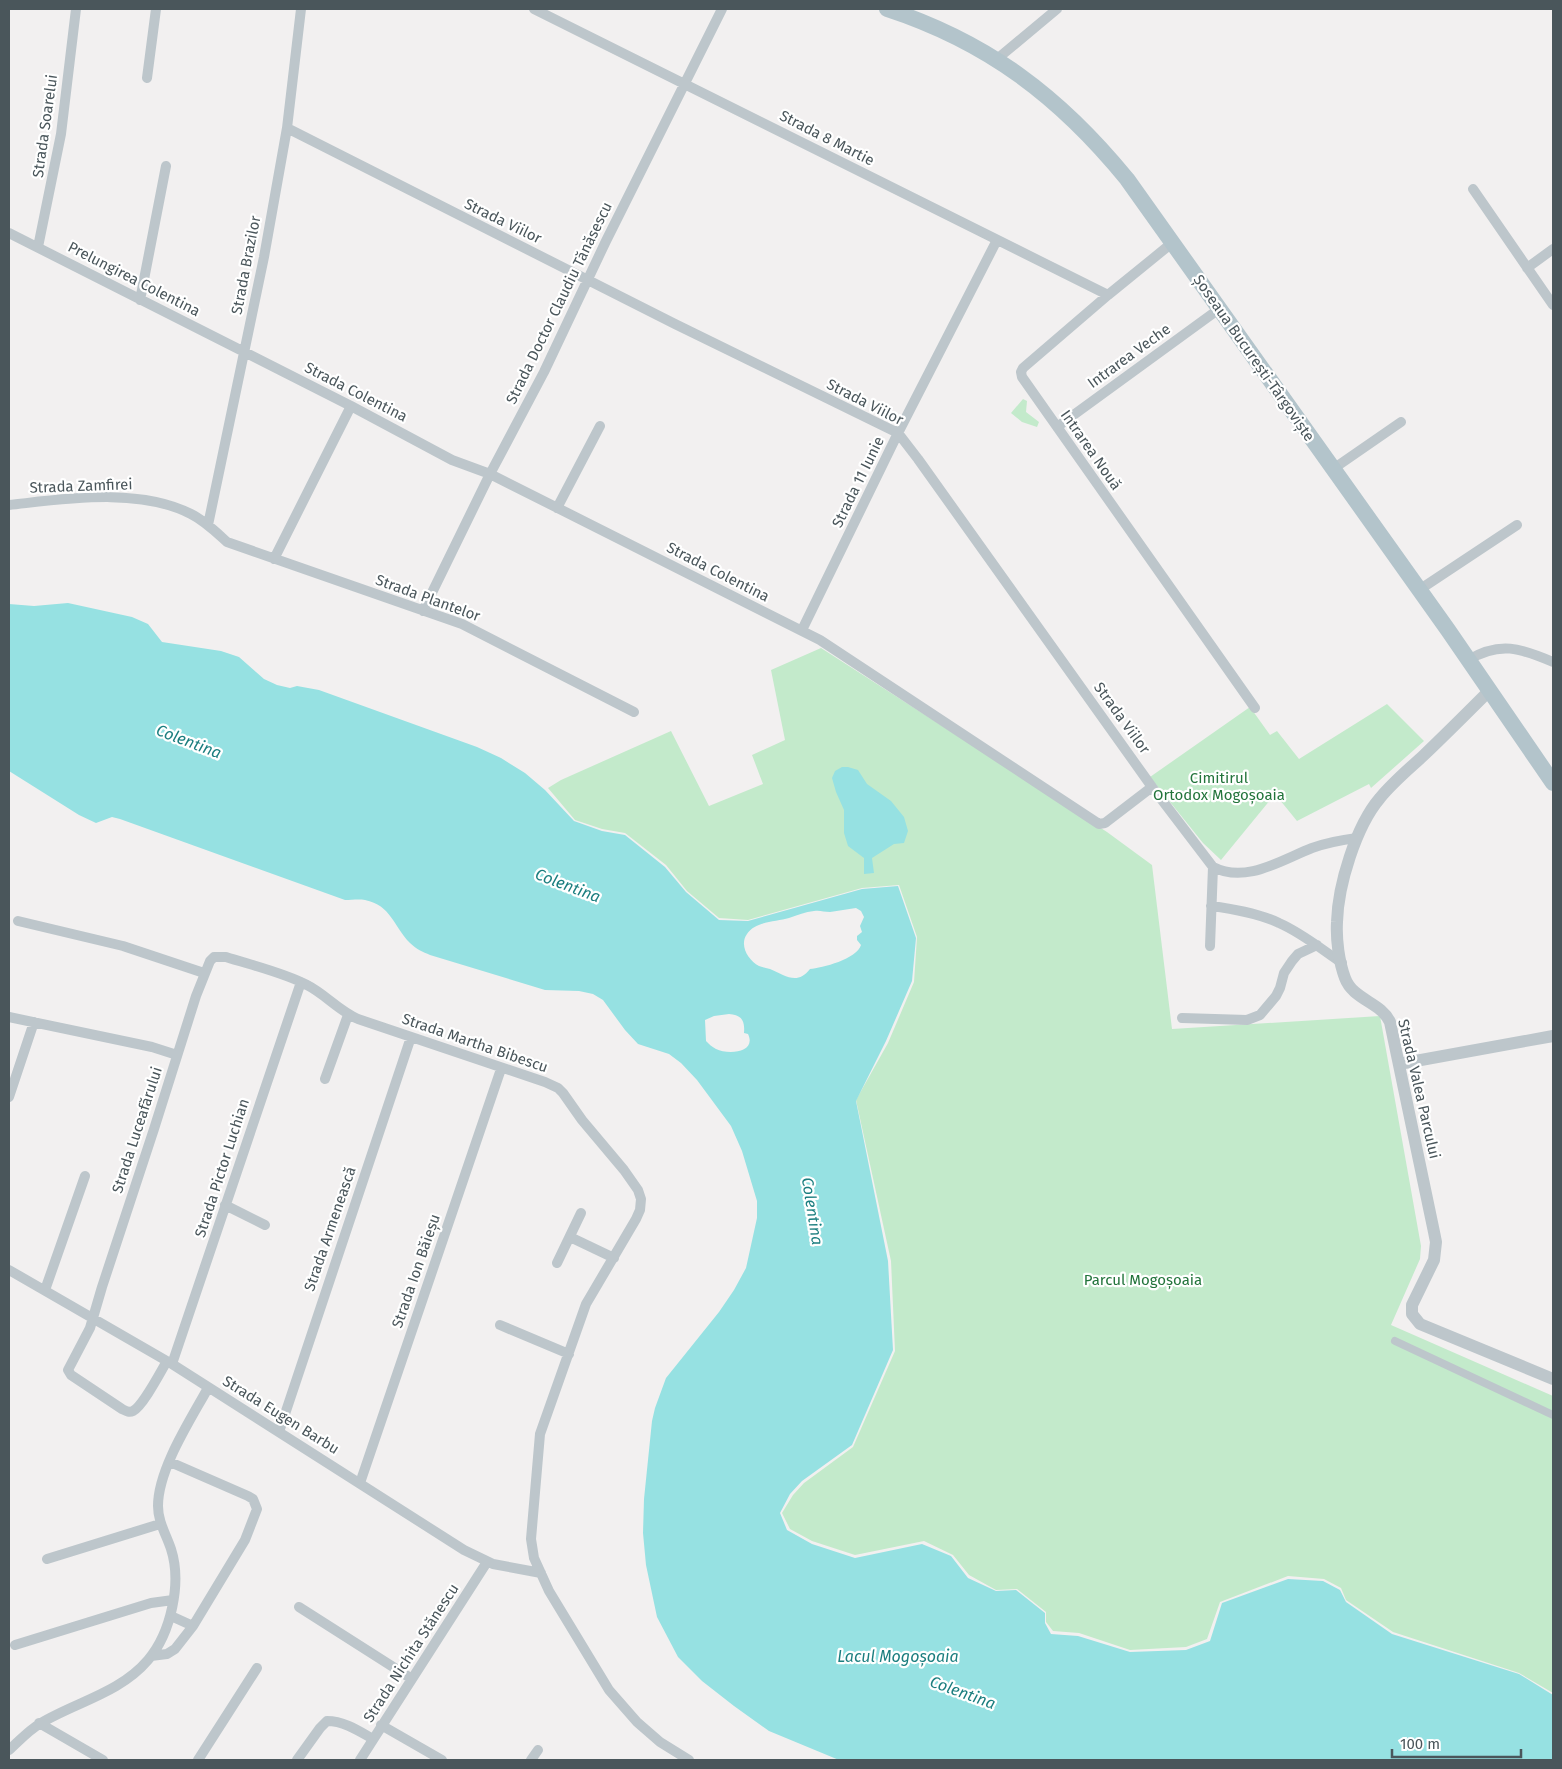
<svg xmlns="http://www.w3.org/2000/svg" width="1562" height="1769" viewBox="0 0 1562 1769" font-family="'Fira Sans',sans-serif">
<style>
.green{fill:#c3eacb}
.water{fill:#96e1e2;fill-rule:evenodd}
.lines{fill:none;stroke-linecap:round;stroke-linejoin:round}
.pedestrian{stroke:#bdc6cb;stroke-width:8}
.minor{stroke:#bdc6cb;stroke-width:10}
.tertiary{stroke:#bdc6cb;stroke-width:12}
.primary{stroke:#b3c4cb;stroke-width:16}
.labels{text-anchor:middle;stroke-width:4.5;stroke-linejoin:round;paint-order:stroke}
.street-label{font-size:15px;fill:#4a565b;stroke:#fff}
.park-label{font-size:15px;fill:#22743b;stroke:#fff}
.water-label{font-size:16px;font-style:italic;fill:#1b7e7f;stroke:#fff}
</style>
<rect width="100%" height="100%" fill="#f2f0f0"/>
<path class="green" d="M1023,399l4,2 -1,11 13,10 -2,5 -15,-5 -11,-9z
M821,648l286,184 45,33 20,164 208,-13 41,230 -1,13 -29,66 162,71v297l-34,-20 -126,-41 -47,-32 -5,-12 -17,-9 -36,-3 -68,26 -13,37 -21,8 -56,3 -51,-17 -26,-2 -7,-9v-10l-29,-23 -21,1 -27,-15 -16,-20 -29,-14 -69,14 -43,-14 -22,-12 -8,-16 11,-18 11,-12 49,-36 42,-96 -4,-90 -35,-161 32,-57 26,-61 3,-45 -18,-52 -37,3 -114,32 -29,-2 -32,-27 -21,-26 -41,-32 -23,-4 -27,-9 -27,-32 13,-8 110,-49 38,75 54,-22 -11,-29 33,-15 -14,-70z
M1387,704l37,37 -53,47 -2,-4 -72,37 -22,-27 -54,66 -18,-17 -53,-66 100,-70 20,28 7,-4 22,28z"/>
<path class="water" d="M68,603l64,14 16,7 14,18 59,9 18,6 25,22 13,6 13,3 7,-2 22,4 158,57 24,11 24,15 20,17 29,31 28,10 23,4 40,32 21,25 33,28 29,1 114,-32 36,-3 18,52 -4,43 -26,60 -30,60 32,160 5,89 -41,95 -50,36 -12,13 -10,19 7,17 25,14 43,14 67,-14 29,12 17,22 28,13 20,-1 29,23v10l6,11 27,2 52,16 56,-2 24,-9 12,-38 66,-24 35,2 17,9 6,12 46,32 127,40 34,21v65h-714l-70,-29 -35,-25 -32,-25 -24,-24 -21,-40 -11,-52 -3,-32 1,-34 8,-78 3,-13 11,-30 53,-66 15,-22 12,-22 11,-50v-17l-15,-50 -11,-25 -34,-46 -16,-17 -12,-9 -31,-10 -13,-14 -22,-30 -10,-6 -14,-3 -34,-1 -115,-35c-7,-3 -14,-6 -20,-12 -16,-16 -19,-38 -45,-43 -6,-1 -14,0 -20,0l-225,-81 -8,-2 -16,6 -17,-8 -70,-44v-167l25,2zM856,908l5,3 3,6 -4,9 2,6 -5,4v4l4,5c-4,14 -39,23 -51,24 -13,17 -25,6 -40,0 -4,-1 -8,-2 -11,-3 -11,-6 -20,-21 -12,-32 8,-13 29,-12 42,-16 9,-3 16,-6 25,-7 6,-1 10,1 16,1 9,-1 17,-3 26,-4zM729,1014c13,1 16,7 15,19l4,1c9,19 -20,21 -32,15 -4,-2 -7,-5 -10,-8l-1,-21 9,-4z
M842,767h6l10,3 9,14 24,17 13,16 4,14 -4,12 -10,1 -22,14 2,15 -10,1v-16l-16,-12 -4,-13v-23l-8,-18 -4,-14 3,-7z"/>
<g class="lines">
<path class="pedestrian" d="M1395,1341l158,74"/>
<path class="minor" d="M534,9l574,286
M997,59l60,-50
M147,78l9,-69
M287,128l388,196 223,109 20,26 234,328 61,80c33,17 68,-7 99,-19 14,-5 29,-8 45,-10
M1473,189l80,116
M9,233l342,173 101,54 38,14 330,166 279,184 6,-1 47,-36
M1172,243l-64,52 -85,73 -2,4 1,5 233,331
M38,247l23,-113 15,-125
M1527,268l26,-19
M140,300l26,-134
M1057,427l162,-118
M1333,469l68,-47
M9,505c56,-6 130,-18 182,9 14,7 25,18 36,28l235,82 172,88
M557,508l43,-82
M208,525l56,-268 23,-129 14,-119
M274,559l77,-153
M1419,590l98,-65
M423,611l67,-137 54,-102 62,-131 116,-232
M802,630l96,-197 99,-193
M1468,660c32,-19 52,-12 85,2
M1211,906c23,3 47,7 68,17 23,10 42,26 63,40
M18,921l105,25 81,27
M1210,946l3,-79
M9,1017l143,30 25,8
M1182,1018l65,2 13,-5 16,-19 4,-8 4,-15 8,-12 6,-7 19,-9
M325,1079l23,-64
M9,1097l25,-75
M225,1205l40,20
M570,1237l44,21
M557,1263l24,-50
M9,1270l163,94 292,186 29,14 48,9
M45,1290l40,-114
M500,1325l69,29
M167,1361c-6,10 -24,45 -34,50 -4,2 -7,0 -11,-2l-51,-34 -3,-5 22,-42 12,-41 52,-158 42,-133 14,-35 4,-4h12c25,8 59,16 81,28 18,9 32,26 51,34l187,63 13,6 5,5 19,27 42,50 14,20 3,9 -1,11 -4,9 -50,85 -46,130 -9,105 3,19 15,33 60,99 28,32 23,20 29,18
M172,1364l129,-382
M279,1432l132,-395
M360,1483l141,-414
M47,1559l113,-35
M299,1607l113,72
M171,1616l22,10
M15,1645l136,-42 22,-3
M151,1656l16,-2 8,-5 18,-23 52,-86 12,-31 -4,-10 -5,-3 -78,-34
M39,1723l64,37
M381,1725l61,35
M9,1750c10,-9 20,-20 32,-27 35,-21 79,-30 107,-63 23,-27 34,-77 23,-111 -5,-15 -13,-27 -13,-43 0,-37 33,-87 50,-118
M198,1760l59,-92
M297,1760l23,-32 7,-7c17,0 32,10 46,18
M360,1760l127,-198
M531,1760l7,-10"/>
<path class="tertiary" d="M1489,691c-22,22 -43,43 -65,64 -15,14 -31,27 -44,43 -24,28 -42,87 -43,124 -1,18 2,40 8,56 8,22 36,24 45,44l44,210 2,10 -2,18 -22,45v9l8,10 133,55
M1399,1064l154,-28"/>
<path class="primary" d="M887,9c101,33 173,88 240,170l321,451 105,153"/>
</g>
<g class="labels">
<g class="street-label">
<text transform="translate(45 126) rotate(-82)" y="5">Strada Soarelui</text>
<text transform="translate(827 138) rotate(27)" y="5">Strada 8 Martie</text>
<text transform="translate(503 221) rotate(26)" y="5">Strada Viilor</text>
<text transform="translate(246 265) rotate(-79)" y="5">Strada Brazilor</text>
<text transform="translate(134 279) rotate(27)" y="5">Prelungirea Colentina</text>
<text transform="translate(559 303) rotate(-64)" y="5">Strada Doctor Claudiu Tănăsescu</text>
<text transform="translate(1129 356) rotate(-36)" y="5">Intrarea Veche</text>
<text transform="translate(1254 358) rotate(55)" y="5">Șoseaua București-Târgoviște</text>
<text transform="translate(356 392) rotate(27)" y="5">Strada Colentina</text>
<text transform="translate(865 402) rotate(27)" y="5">Strada Viilor</text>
<text transform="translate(1091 450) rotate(55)" y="5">Intrarea Nouă</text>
<text transform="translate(858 482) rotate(-64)" y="5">Strada 11 Iunie</text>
<text transform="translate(81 486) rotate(-2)" y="5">Strada Zamfirei</text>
<text transform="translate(718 572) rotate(27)" y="5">Strada Colentina</text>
<text transform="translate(428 598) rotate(20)" y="5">Strada Plantelor</text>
<text transform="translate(1122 718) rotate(54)" y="5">Strada Viilor</text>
<text transform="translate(475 1043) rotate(19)" y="5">Strada Martha Bibescu</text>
<text transform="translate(1419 1089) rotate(77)" y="5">Strada Valea Parcului</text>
<text transform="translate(137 1130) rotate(-72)" y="5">Strada Luceafărului</text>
<text transform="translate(222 1168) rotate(-72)" y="5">Strada Pictor Luchian</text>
<text transform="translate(330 1229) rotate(-71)" y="5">Strada Armenească</text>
<text transform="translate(416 1271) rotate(-71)" y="5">Strada Ion Băieșu</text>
<text transform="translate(281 1415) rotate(32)" y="5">Strada Eugen Barbu</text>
<text transform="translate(411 1653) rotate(-57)" y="5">Strada Nichita Stănescu</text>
</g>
<g class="park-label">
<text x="1219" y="783">Cimitirul<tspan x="1219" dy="17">Ortodox Mogoșoaia</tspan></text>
<text x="1143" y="1285">Parcul Mogoșoaia</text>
</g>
<g class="water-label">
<text transform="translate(189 741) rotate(21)" y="6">Colentina</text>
<text transform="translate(568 885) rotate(21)" y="6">Colentina</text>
<text transform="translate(813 1211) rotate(81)" y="6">Colentina</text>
<text x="898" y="1662">Lacul Mogoșoaia</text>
<text transform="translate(963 1692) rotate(20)" y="6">Colentina</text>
</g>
</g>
<rect width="1562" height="1769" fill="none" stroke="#4a565b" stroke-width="20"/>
<path d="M1392 1749v8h129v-8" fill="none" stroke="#4a565b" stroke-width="2.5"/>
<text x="1400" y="1749" font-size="15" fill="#4a565b" stroke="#ffffff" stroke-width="4" paint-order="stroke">100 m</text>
</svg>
